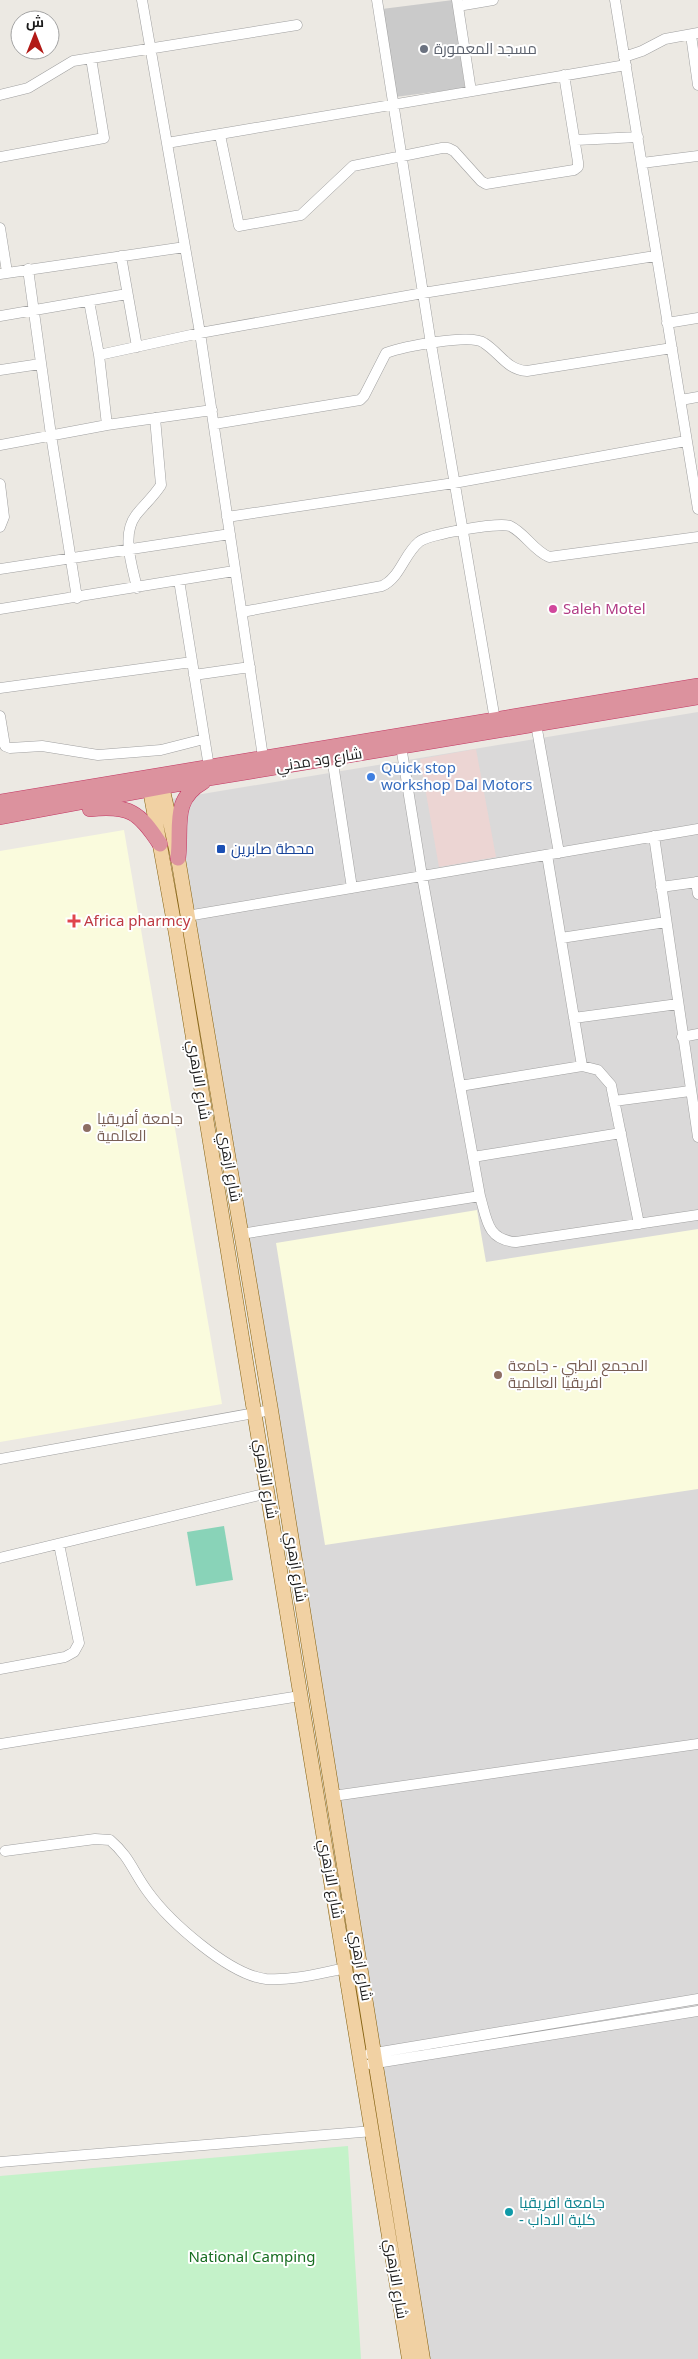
<svg xmlns="http://www.w3.org/2000/svg" width="698" height="2359" viewBox="0 0 698 2359" font-family="'Noto Sans',Cairo,sans-serif">
<style>
.residential{fill:#dad9d9}
.commercial{fill:#ecd5d3}
.education{fill:#fafbdd}
.religious{fill:#cacaca}
.park{fill:#c4f2c9}
.pitch{fill:#89d3b8}
.lines{fill:none;stroke-linecap:round;stroke-linejoin:round}
.minor-casing{stroke:#a0a0a0;stroke-width:11}
.major-casing{stroke:#846110;stroke-width:15}
.highway-casing{stroke:#c33763;stroke-width:16}
.minor{stroke:#fff;stroke-width:10}
.major{stroke:#f1d1a3;stroke-width:14}
.highway{stroke:#dc929e;stroke-width:15}
.worship-dot{fill:#6b7280;stroke:#fff;stroke-width:2}
.hotel-dot{fill:#d1479c;stroke:#fff;stroke-width:2}
.shop-dot{fill:#3f7fe0;stroke:#fff;stroke-width:2}
.transit-dot{fill:#1a4fb4;stroke:#fff;stroke-width:2}
.health-dot{fill:#e0444e;stroke:#fff;stroke-width:2}
.education-dot{fill:#8d6e63;stroke:#fff;stroke-width:2}
.culture-dot{fill:#0f9aa8;stroke:#fff;stroke-width:2}
.labels{text-anchor:middle;stroke-width:4;stroke-linejoin:round;paint-order:stroke}
.worship-label{font-size:15px;fill:#5b616d;stroke:#fff;text-anchor:start}
.hotel-label{font-size:15px;fill:#b23c85;stroke:#fff;text-anchor:start}
.street-label{font-size:15px;fill:#1c1c1c;stroke:#fff}
.shop-label{font-size:15px;fill:#366cbe;stroke:#fff;text-anchor:start}
.transit-label{font-size:15px;fill:#164399;stroke:#fff;text-anchor:start}
.health-label{font-size:15px;fill:#be3a42;stroke:#fff;text-anchor:start}
.education-label{font-size:15px;fill:#785e54;stroke:#fff;text-anchor:start}
.culture-label{font-size:15px;fill:#0d838f;stroke:#fff;text-anchor:start}
.park-label{font-size:15px;fill:#176d21;stroke:#fff}
</style>
<rect width="100%" height="100%" fill="#ece9e3"/>
<path class="residential" d="M698,712v1647h-268l-258,-1560z"/>
<path class="commercial" d="M476,749l20,108 -57,10 -19,-108z"/>
<path class="education" d="M124,830l98,574 -222,38v-591z
M477,1210l9,52 212,-33v260l-373,56 -49,-302z"/>
<path class="religious" d="M453,0l12,88 -70,9 -13,-88z"/>
<path class="park" d="M348,2146l13,213h-361v-183z"/>
<path class="pitch" d="M224,1526l9,54 -37,6 -9,-54z"/>
<g class="lines">
<defs>
<path id="minor" d="M142,0l58,333 63,424
M377,0l54,344 64,376
M457,0l14,91
M615,0l83,509
M458,6l35,-6
M691,35l7,50
M624,57l18,-6 23,-12 33,-6
M0,95l28,-7 45,-27 224,-36
M220,135l19,91 62,-11 52,-49 89,-18h6l6,3 27,30 5,3 88,-14 4,-3v-5l-14,-87
M576,140l62,-3
M167,143l459,-78
M0,157l104,-19 -13,-80
M642,163l56,-7
M0,228l7,44
M121,256l16,91
M28,269l23,166 26,163
M0,274l185,-27
M89,301l10,54 8,70
M0,316l127,-22
M667,323l31,-5
M99,355l101,-22 223,-40 232,-37
M0,370l40,-6
M681,400l17,-3
M214,424l146,-24 4,-4 22,-43c16,-6 85,-20 98,-10 16,10 23,27 43,28l145,-23
M0,445l107,-20 105,-15
M0,484l4,33 -4,10
M227,517l227,-34 232,-42
M0,569l230,-35
M179,580l30,187
M137,588c-5,-23 -16,-53 -1,-73 8,-10 18,-19 25,-30l-6,-67
M0,609l234,-38
M242,612l140,-26c18,-8 22,-32 37,-44 9,-8 80,-20 91,-16 15,7 23,24 39,31l149,-20
M194,675l56,-8
M0,688l192,-26
M0,716l5,30 5,2 32,-2 56,9 63,-5 43,-11
M536,724l23,129
M401,746l21,130 58,320
M332,757l20,131
M654,836l44,301
M547,855l35,211
M696,882l2,12
M661,887l37,-5
M187,916l511,-87
M561,938l105,-16
M574,1018l104,-14
M682,1037l16,-3
M460,1086l122,-20 16,4 13,15 28,139
M614,1101l76,-10
M473,1157l148,-24
M241,1234l239,-38c7,24 7,44 36,46l182,-27
M0,1459l271,-49
M0,1558l268,-65
M0,1669l65,-12 9,-5 5,-9 -20,-99
M0,1744l300,-48
M333,1796l365,-52
M5,1851l90,-12 15,1c20,17 23,32 38,52 21,29 81,83 118,87 27,2 54,-6 80,-11
M369,2054l329,-55
M370,2064l328,-53
M0,2162l373,-31"/>
<path id="major" d="M160,777l18,81 93,552 152,949
M148,779l28,155 233,1425"/>
<path id="highway" d="M0,802l698,-116
M90,809c40,-4 49,3 70,35
M0,817l210,-39 488,-81
M178,858c4,-31 -7,-58 25,-76"/>
</defs>
<use href="#minor" class="minor-casing"/>
<use href="#major" class="major-casing"/>
<use href="#highway" class="highway-casing"/>
<use href="#minor" class="minor"/>
<use href="#major" class="major"/>
<use href="#highway" class="highway"/>
</g>
<circle class="worship-dot" cx="424" cy="49" r="5"/>
<circle class="hotel-dot" cx="553" cy="609" r="5"/>
<circle class="shop-dot" cx="371" cy="777" r="5"/>
<rect class="transit-dot" x="216" y="844" width="10" height="10" rx="2.5"/>
<path class="health-dot" d="M71.5 913.5h5v5h5v5h-5v5h-5v-5h-5v-5h5z"/>
<g class="education-dot">
<circle cx="87" cy="1128" r="5"/>
<circle cx="498" cy="1375" r="5"/>
</g>
<circle class="culture-dot" cx="509" cy="2212" r="5"/>
<g class="labels">
<g class="worship-label">
<text x="434" y="54">مسجد المعمورة</text>
</g>
<g class="hotel-label">
<text x="563" y="614">Saleh Motel</text>
</g>
<g class="street-label">
<text transform="translate(319 760) rotate(-9)" y="5">شارع ود مدني</text>
<text transform="translate(199 1080) rotate(81)" y="5">شارع الازهري</text>
<text transform="translate(230 1167) rotate(80)" y="5">شارع ازهري</text>
<text transform="translate(266 1479) rotate(81)" y="5">شارع الازهري</text>
<text transform="translate(296 1567) rotate(81)" y="5">شارع ازهري</text>
<text transform="translate(331 1879) rotate(80)" y="5">شارع الازهري</text>
<text transform="translate(361 1966) rotate(80)" y="5">شارع ازهري</text>
<text transform="translate(396 2279) rotate(81)" y="5">شارع الازهري</text>
</g>
<g class="shop-label">
<text x="381" y="773">Quick stop<tspan x="381" dy="17">workshop Dal Motors</tspan></text>
</g>
<g class="transit-label">
<text x="231" y="854">محطة صابرين</text>
</g>
<g class="health-label">
<text x="84" y="926">Africa pharmcy</text>
</g>
<g class="education-label">
<text x="97" y="1124">جامعة أفريقيا<tspan x="97" dy="17">العالمية</tspan></text>
<text x="508" y="1371">المجمع الطبي - جامعة<tspan x="508" dy="17">افريقيا العالمية</tspan></text>
</g>
<g class="culture-label">
<text x="519" y="2208">جامعة افريقيا<tspan x="519" dy="17">- كلية الاداب</tspan></text>
</g>
<g class="park-label">
<text x="252" y="2262">National Camping</text>
</g>
</g>
<g transform="translate(35 35)"><circle r="24" fill="#ffffff" stroke="#a4a4a4"/>
<path d="M0-4L9 19L0 12L-9 19Z" fill="#b21a16"/>
<text y="-8" font-size="14" font-weight="bold" text-anchor="middle" fill="#1c1c1c">ش</text>
</g>
</svg>
